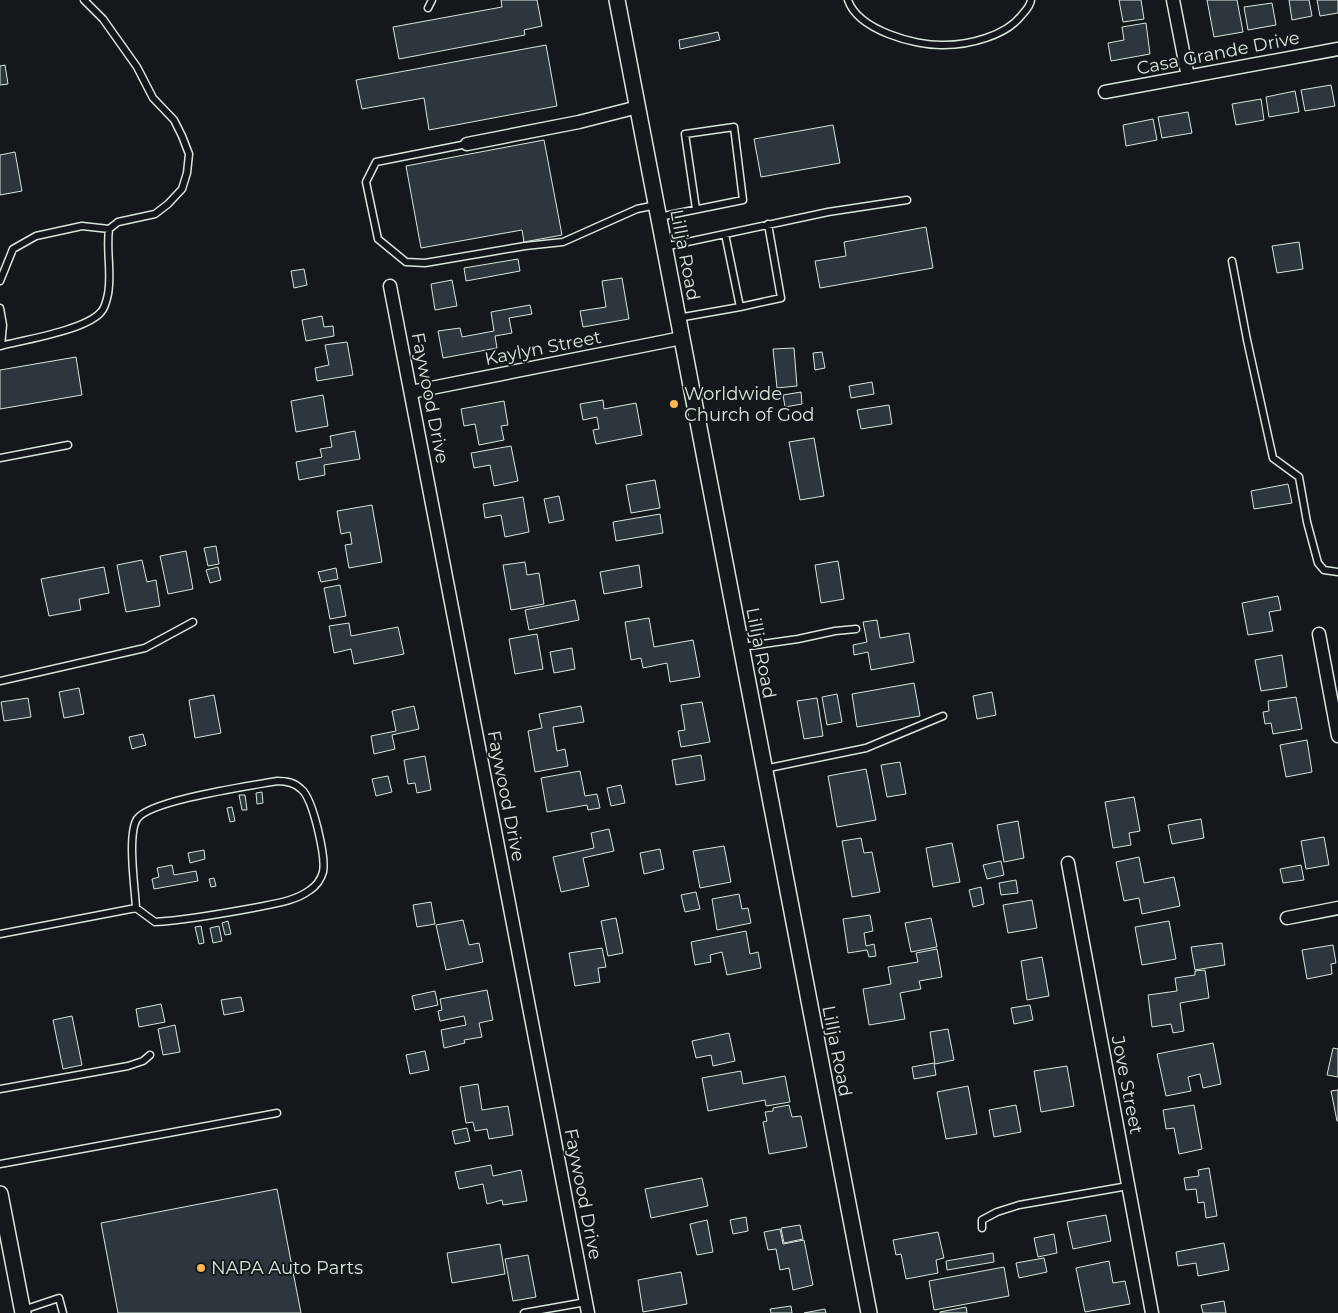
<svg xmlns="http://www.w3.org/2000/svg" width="1338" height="1313" viewBox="0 0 1338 1313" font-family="Montserrat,sans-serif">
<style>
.building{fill:#2c363c;stroke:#d8e6dc}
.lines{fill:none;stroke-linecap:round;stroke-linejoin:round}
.service-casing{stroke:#d8e6dc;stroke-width:9}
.minor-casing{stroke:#d8e6dc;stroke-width:15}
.tertiary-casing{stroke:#d8e6dc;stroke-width:18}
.service{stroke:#14181c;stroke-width:6}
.minor{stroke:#14181c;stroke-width:12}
.tertiary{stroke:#14181c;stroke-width:15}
.poi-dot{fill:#ffb74d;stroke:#14181c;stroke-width:2}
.labels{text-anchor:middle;stroke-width:4;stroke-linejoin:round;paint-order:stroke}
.street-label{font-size:18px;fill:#d8e6dc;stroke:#14181c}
.poi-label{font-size:18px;fill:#d8e6dc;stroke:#14181c;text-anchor:start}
</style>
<rect width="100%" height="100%" fill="#14181c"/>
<path class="building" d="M501,0h36l5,26 -18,4 1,5 -126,24 -6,-32 109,-20z
M1119,0h22l3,19 -21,3z
M1207,0h30l6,32 -29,5z
M1289,0h20l3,16 -20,4z
M1317,0h21v13l-18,3z
M1272,3l4,22 -28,5 -4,-23z
M1146,23l4,31 -39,7 -3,-18 16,-3 -2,-13z
M718,32l2,8 -40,9 -1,-9z
M546,45l11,61 -128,24 -5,-32 -62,11 -6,-29z
M5,65l3,19 -8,1v-19z
M1331,85l4,21 -30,5 -4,-21z
M1295,91l4,21 -30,5 -3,-20z
M1261,99l3,21 -28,5 -4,-21z
M1188,112l4,21 -30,5 -4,-21z
M1153,119l4,21 -31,6 -3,-21z
M833,125l7,38 -79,14 -7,-38z
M544,140l18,95 -38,7 -2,-12 -101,18 -15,-82z
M15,152l7,39 -22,4v-40z
M926,227l7,41 -113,20 -5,-27 31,-5 -2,-14z
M1299,242l4,27 -26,4 -5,-27z
M518,259l2,12 -54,10 -2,-13z
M304,269l3,16 -13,3 -3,-17z
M622,278l7,41 -46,8 -3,-16 26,-4 -4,-26z
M452,280l5,26 -22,4 -4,-26z
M530,305l2,9 -23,4 3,15 -17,3 2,12 -54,10 -5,-27 22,-3 2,9 32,-6 -3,-19z
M322,316l2,11 9,-1 1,10 -28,5 -4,-21z
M347,342l6,33 -36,6 -2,-13 14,-3 -4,-20z
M794,348l3,38 -20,2 -4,-39z
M822,352l3,16 -10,2 -2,-17z
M76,357l6,38 -82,14v-39z
M872,382l2,12 -23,4 -2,-12z
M801,392l1,12 -17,3 -2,-12z
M323,395l5,31 -32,6 -5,-31z
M603,400l1,9 32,-6 6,32 -46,9 -3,-14 6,-1 -2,-12 -14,3 -3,-16z
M504,401l4,24 -7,1 3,14 -25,5 -4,-21 -11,2 -3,-17z
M889,405l3,19 -31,5 -4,-19z
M355,431l5,28 -36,6 1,10 -26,5 -3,-18 26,-5 -2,-8 12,-2 -2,-11z
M814,438l10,58 -24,4 -11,-58z
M511,446l7,35 -24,5 -4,-21 -16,3 -3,-15z
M655,480l5,28 -29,5 -5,-28z
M1288,484l4,19 -38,6 -3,-18z
M559,496l5,24 -15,3 -5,-24z
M523,497l6,35 -24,5 -4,-22 -16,3 -2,-14z
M372,505l10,57 -33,6 -4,-23 7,-1 -2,-12 -9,2 -4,-23z
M660,514l3,19 -47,8 -3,-19z
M216,546l3,18 -11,2 -4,-18z
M186,551l7,38 -25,5 -8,-38z
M142,560l5,22 9,-2 4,26 -34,6 -9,-47z
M838,561l6,38 -23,4 -6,-38z
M525,562l2,13 12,-2 5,31 -33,6 -8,-45z
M639,565l3,22 -38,7 -4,-22z
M104,567l5,26 -30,6 2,11 -32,6 -8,-37z
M218,567l3,13 -11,3 -4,-13z
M336,568l2,11 -17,3 -3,-10z
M340,585l6,31 -16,3 -6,-31z
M1278,596l3,14 -12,2 4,19 -25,4 -6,-32z
M575,600l4,20 -50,10 -4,-20z
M649,618l5,29 39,-7 7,37 -30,5 -3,-19 -24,5 -2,-10 -10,2 -6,-38z
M877,620l3,18 29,-5 5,29 -43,8 -3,-18 -14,3 -1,-10 14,-3 -4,-20z
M349,623l2,13 47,-9 6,27 -50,10 -3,-15 -17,4 -5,-27z
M537,634l6,35 -28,5 -6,-35z
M572,648l3,21 -21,4 -4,-21z
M1282,655l5,32 -26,4 -6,-31z
M914,683l6,33 -63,11 -5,-33z
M79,688l5,26 -20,4 -5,-26z
M992,692l4,23 -19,4 -4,-23z
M837,694l5,28 -15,3 -5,-28z
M214,695l7,38 -26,5 -6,-38z
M1296,697l6,32 -29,5 -2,-11 -6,1 -2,-12 6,-1 -1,-10z
M28,698l3,19 -27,4 -3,-19z
M817,698l6,38 -19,3 -7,-38z
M702,702l8,40 -29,5 -3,-16 7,-1 -4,-25z
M414,706l5,23 -27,6 3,14 -21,5 -3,-18 25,-5 -4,-20z
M581,706l3,16 -31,5 4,24 8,-2 3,17 -33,6 -7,-41 14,-3 -3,-14z
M143,734l3,11 -14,4 -3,-12z
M1307,740l5,32 -26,5 -6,-32z
M701,755l4,25 -29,5 -4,-25z
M425,756l6,34 -14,3 -2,-10 -7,1 -4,-24z
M900,762l6,32 -19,3 -6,-32z
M866,769l10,51 -39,7 -9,-51z
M580,771l5,25 12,-2 3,14 -12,2 -1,-5 -40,7 -6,-34z
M388,776l4,16 -16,4 -4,-17z
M621,785l4,18 -14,3 -4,-18z
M262,792l1,11 -6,1 -1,-11z
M239,795h6l2,15h-5z
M1134,797l6,34 -11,2 2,12 -18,3 -8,-46z
M232,807l3,14 -5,1 -3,-14z
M1201,819l3,19 -32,6 -4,-19z
M1018,821l6,37 -20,4 -7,-37z
M609,829l5,22 -31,7 6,28 -28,6 -8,-35 41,-9 -3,-15z
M1324,837l5,28 -23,4 -5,-28z
M861,838l3,15 8,-1 8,40 -28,5 -10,-56z
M952,843l8,39 -27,5 -7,-39z
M724,846l7,36 -31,6 -7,-37z
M660,849l4,20 -20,5 -4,-21z
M204,850l1,9 -15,4 -2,-10z
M1139,857l5,26 30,-6 6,29 -38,8 -3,-16 -15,3 -8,-39z
M1001,861l3,14 -17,4 -4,-14z
M172,865l2,10 22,-4 2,10 -44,8 -2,-10 7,-2 -2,-9z
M1301,865l3,15 -21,3 -3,-14z
M214,878l2,8 -5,1 -2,-8z
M1016,880l2,13 -17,2 -2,-12z
M981,887l3,17 -11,3 -4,-17z
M696,892l4,17 -15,3 -4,-17z
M739,894l3,15 6,-1 3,15 -34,7 -5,-31z
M1032,900l5,28 -29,5 -5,-28z
M431,902l4,22 -18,3 -4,-22z
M870,915l3,16 -9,2 2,13 8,-2 2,12 -7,1 -2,-7 -19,3 -5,-34z
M616,918l7,35 -15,3 -7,-35z
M931,918l6,29 -26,5 -6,-29z
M463,920l6,25 10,-2 4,19 -37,8 -10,-45z
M228,921l3,13 -6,1 -3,-12z
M1169,921l7,38 -34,6 -7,-38z
M201,926l3,17 -5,1 -4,-17z
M219,926l3,15 -9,2 -3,-15z
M746,931l4,23 8,-2 3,16 -34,7 -5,-23 -12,3 1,7 -16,3 -4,-23z
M1222,943l3,22 -30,5 -4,-23z
M1333,945l3,18 -5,1 1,10 -25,5 -5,-29z
M602,948l4,19 -8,1 2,14 -25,4 -6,-33z
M937,949l5,28 -23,4 2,8 -21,4 5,26 -36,6 -6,-36 28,-5 -3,-17 30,-5 -2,-9z
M1042,957l7,39 -22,4 -6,-39z
M1205,970l4,28 -29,5 4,28 -11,2 -2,-9 -19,3 -4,-32 29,-4 -2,-13 20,-3v-4z
M487,990l6,30 -14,3 3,14 -18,3 1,3 -21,5 -3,-18 25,-5 -2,-9 -24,5 -2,-10 4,-1 -2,-11z
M435,991l3,14 -23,5 -3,-14z
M241,997l3,14 -20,4 -3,-15z
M161,1004l4,18 -26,5 -3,-18z
M1030,1005l3,15 -19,4 -3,-16z
M72,1016l10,49 -19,4 -10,-49z
M175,1025l5,27 -17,3 -5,-26z
M948,1029l6,31 -19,4 -5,-32z
M729,1033l6,28 -22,5 -2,-11 -15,3 -4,-17z
M1213,1043l8,41 -18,4 -3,-14 -12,3 3,14 -25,5 -9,-42z
M1333,1048l5,1v28l-11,-2z
M425,1051l4,19 -19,4 -4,-19z
M934,1063l2,12 -22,4 -2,-12z
M1067,1066l7,40 -33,6 -7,-41z
M741,1071l2,13 42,-8 5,26 -24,4 -1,-6 -57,11 -6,-33z
M478,1084l4,26 26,-4 5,29 -24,4 -2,-10 -12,2 -2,-9 -7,1 -6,-36z
M968,1086l9,48 -31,5 -9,-47z
M1338,1090v31h-1l-6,-30z
M789,1105l3,12 9,-1 6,31 -38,7 -6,-32 4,-1 -2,-9 8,-1v-3z
M1016,1105l5,27 -27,5 -5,-27z
M1194,1105l8,44 -23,5 -5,-26 -8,1 -3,-19z
M467,1128l3,13 -15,3 -3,-13z
M491,1165l2,11 28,-6 6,31 -24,4 -1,-5 -15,4 -4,-20 -24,5 -4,-17z
M1209,1168l8,48 -11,2 -2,-16 -6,1 -2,-14 -10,1 -2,-12 15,-2 -1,-6z
M702,1178l6,28 -57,12 -6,-29z
M277,1189l24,124h-183l-17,-90z
M1106,1215l5,26 -38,8 -6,-27z
M746,1217l2,14 -15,3 -3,-14z
M707,1220l6,32 -16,3 -7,-31z
M800,1225l3,14 -19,4 -3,-15z
M780,1229l3,15 21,-4 9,45 -20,5 -4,-22 -9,2 -4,-21 -8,1 -4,-18z
M938,1232l6,26 -8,2 2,13 -32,6 -5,-25 -5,1 -3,-15z
M1054,1234l3,19 -19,4 -4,-19z
M1224,1243l5,27 -31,6 -2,-13 -18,3 -2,-14z
M500,1244l5,30 -53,9 -5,-30z
M993,1253l1,9 -47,8 -1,-9z
M528,1255l8,42 -23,4 -8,-42z
M1044,1258l3,14 -28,6 -3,-15z
M1109,1261l4,22 12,-2 5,23 -45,8 -9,-44z
M1004,1267l5,29 -75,14 -5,-29z
M681,1272l6,32 -44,8 -5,-32z
M1224,1301l2,12h-23l-2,-8z
M791,1306l1,7h-21l-1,-4z
M966,1307l1,6h-27v-1z
M825,1309l1,4h-22z"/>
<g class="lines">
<defs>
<path id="service" d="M848,0c10,30 67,46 96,45 25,0 61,-9 77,-29 4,-5 9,-9 10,-16
M428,8l4,-8
M467,144l-91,18 -10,20 12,57 28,23 19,1 100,-17 38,-4 74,-33 19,-4
M659,217l84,-17 -9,-73 -49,7 11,75
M664,247l164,-35 79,-12
M1232,261l15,79 26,118 26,19 8,45 11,41 6,7 14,2
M0,281l13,-32 23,-13 46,-10 27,3
M740,307l41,-9 -13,-74
M0,308l3,17 -2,21
M678,318l62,-11 -15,-73
M0,346c24,-6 86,-16 101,-34 4,-4 6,-13 7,-18 4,-22 -2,-43 1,-65l9,-7 37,-8 13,-10 14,-15 5,-16 2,-19 -7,-18 -8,-16 -21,-22 -16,-31 -34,-48 -19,-19
M0,458l68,-13
M742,647l56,-8 37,-8 21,-2
M0,681l145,-33 48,-26
M764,769l102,-21 77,-32
M0,934l136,-26 19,14c33,-2 65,-8 98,-14 19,-4 41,-6 57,-18 6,-4 11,-11 13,-18 3,-15 -10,-74 -22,-83 -7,-7 -15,-8 -24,-8 -27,5 -127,19 -140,38 -10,16 -2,69 -1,89
M0,1089l128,-23 15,-5 7,-6
M0,1164l277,-51
M982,1228v-8l15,-8 22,-7 109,-19
M23,1310l36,-12 4,15
M524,1313l62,-11"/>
<path id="minor" d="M1173,0l15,77
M1105,92l233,-43
M467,144l112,-22 59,-15
M390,286l198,1027
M411,392l271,-54
M1319,634l19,102
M1068,863l84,450
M1287,918l51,-10"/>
<path id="tertiary" d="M617,0l252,1313
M0,1194l23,119"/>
</defs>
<use href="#service" class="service-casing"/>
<use href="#minor" class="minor-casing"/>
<use href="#tertiary" class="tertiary-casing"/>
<use href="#service" class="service"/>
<use href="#minor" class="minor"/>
<use href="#tertiary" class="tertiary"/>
</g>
<g class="poi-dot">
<circle cx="674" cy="404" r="5"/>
<circle cx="201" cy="1268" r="5"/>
</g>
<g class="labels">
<g class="street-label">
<text transform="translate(1218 53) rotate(-11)" y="6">Casa Grande Drive</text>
<text transform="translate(685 255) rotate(79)" y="6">Lillja Road</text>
<text transform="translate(543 348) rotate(-11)" y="6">Kaylyn Street</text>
<text transform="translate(430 398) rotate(79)" y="6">Faywood Drive</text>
<text transform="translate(761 653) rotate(79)" y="6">Lillja Road</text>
<text transform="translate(506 796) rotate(79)" y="6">Faywood Drive</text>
<text transform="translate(837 1051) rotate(79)" y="6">Lillja Road</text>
<text transform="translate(1127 1085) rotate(79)" y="6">Jove Street</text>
<text transform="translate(583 1194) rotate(79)" y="6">Faywood Drive</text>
</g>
<g class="poi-label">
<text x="684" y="400">Worldwide<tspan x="684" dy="21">Church of God</tspan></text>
<text x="211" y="1274">NAPA Auto Parts</text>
</g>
</g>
</svg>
